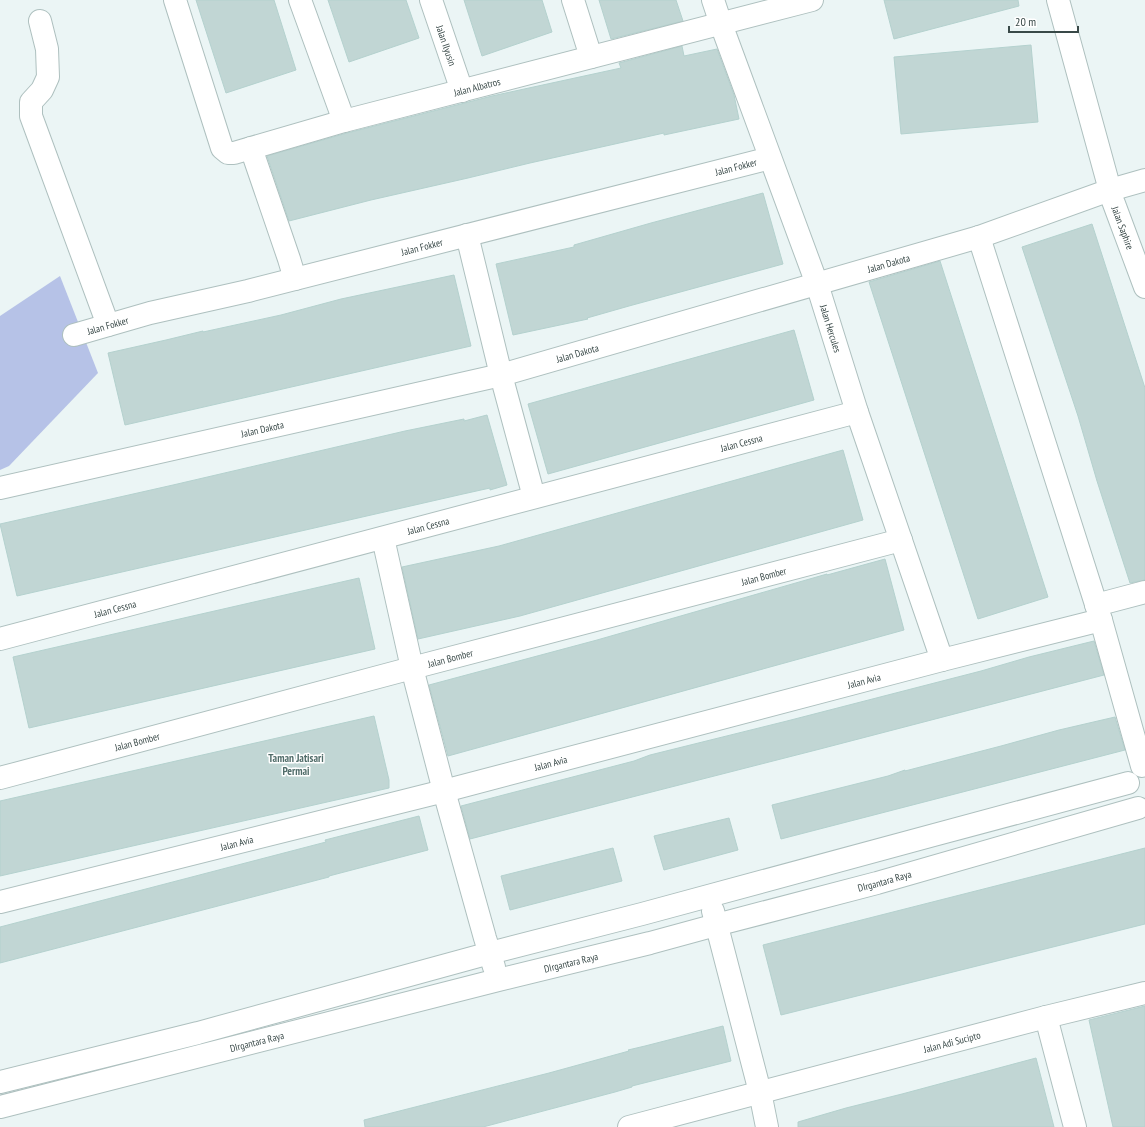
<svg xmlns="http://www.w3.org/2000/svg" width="1145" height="1127" viewBox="0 0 1145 1127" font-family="'PT Sans Narrow',sans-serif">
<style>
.green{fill:#b6c2e7}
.building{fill:#c1d6d4;stroke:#b4d1ce}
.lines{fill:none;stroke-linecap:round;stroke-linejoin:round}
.minor-casing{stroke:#aec0bf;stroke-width:24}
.minor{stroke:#fff;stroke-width:22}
.labels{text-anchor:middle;stroke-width:3;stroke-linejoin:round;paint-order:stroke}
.street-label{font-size:10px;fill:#394948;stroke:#fff}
.neighbourhood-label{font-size:11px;font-weight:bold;fill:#506c69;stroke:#fff}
</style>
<rect width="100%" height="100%" fill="#ebf5f5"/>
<path class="green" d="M60,276l38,97 -89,93 -9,4v-154z"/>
<path class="building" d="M196,0h78l22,70 -70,23z
M328,0h78l13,38 -70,24z
M464,0h78l10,32 -70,24z
M599,0h77l7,21 -72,18z
M884,0h134l1,6 -125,33z
M1031,45l7,77 -137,12 -7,-77z
M682,46l2,10 33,-7 17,46 5,24 -75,16v-2l-134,30 -62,15 -97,22 -82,21 -22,-65 80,-23 145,-37 129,-28 -2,-5z
M763,193l20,71 -154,42 -42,12 1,1 -75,16 -17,-71 78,-17v-2l77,-22z
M1092,224l53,164v192l-15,3 -33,-102 -19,-65 -56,-169z
M940,261l108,336 -70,22 -109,-337z
M454,275l17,71 -346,79 -17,-72 58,-13 37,-9v1l78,-17 60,-16z
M794,330l20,70 -266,74 -20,-70z
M487,415l20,70 -17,5v-2l-27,6 -446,102 -17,-72 173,-39 232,-54 59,-12v2z
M843,450l20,70 -343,96 -102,23 -16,-72 97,-21z
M885,559l19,71 -456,126 -19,-71 168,-45 230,-66v1z
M359,578l16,71 -346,79 -16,-71z
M1094,641l10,34 -284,74 -180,46 -170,44 -9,-33 173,-45 16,-6 137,-34 194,-50 48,-14z
M374,716l15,64v8l-389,88v-75z
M1115,717l10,33 -344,89 -9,-34 116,-29 17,-6v1l96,-25 58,-16z
M419,816l9,34 -99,26v1l-329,86v-36l326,-85 -1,-2z
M729,818l9,32 -74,20 -10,-34z
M613,848l9,33 -112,29 -9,-34z
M1145,848v76l-364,91 -18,-70z
M1145,1006v121h-32l-24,-107z
M723,1026l8,35 -99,25v1l-17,5 -132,35h-118l-1,-7 185,-47 80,-22 -1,-1 17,-4z
M1036,1058l18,69h-256v-5l48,-14 56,-14z"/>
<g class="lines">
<defs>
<g id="minor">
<path id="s1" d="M175,0l47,148 6,5h6l110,-32 468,-121"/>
<path d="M300,0l44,121"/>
<path id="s2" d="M431,0l31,91"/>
<path d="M573,0l18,57"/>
<path id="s3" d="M713,0l8,24 96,260 40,128 85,248"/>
<path id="s4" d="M1058,0l55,201 32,86"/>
<path d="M40,21l7,28 1,28 -6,13 -11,12v14l77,209"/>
<path d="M251,148l38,111 6,20"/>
<path d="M467,235l34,140 33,122"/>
<path d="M979,237l122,383 41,146"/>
<path id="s5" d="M74,335l76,-22 98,-22 522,-133"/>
<path id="s6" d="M0,488l501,-113 478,-138 131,-47 35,-10"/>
<path d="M383,538l29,130 32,123 41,147 9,29"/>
<path d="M1096,605l49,-13"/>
<path id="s7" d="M0,639l857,-227"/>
<path id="s8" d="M0,778l412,-110 489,-128"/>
<path id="s9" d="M0,902l444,-111 498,-131 159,-40"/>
<path d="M713,911l47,181 7,35"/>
<path d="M1046,1017l29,110"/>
<path d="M0,1082l198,-49 292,-80 152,-39 292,-79 194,-52"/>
<path id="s10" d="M0,1107l498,-127 152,-37 66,-18 161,-42 261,-75"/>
<path id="s11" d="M629,1127l417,-110 99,-24"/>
</g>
</defs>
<use href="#minor" class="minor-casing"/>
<use href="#minor" class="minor"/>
</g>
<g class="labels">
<g class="street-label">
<text dy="4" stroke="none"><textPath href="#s2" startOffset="48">Jalan Ilyusin</textPath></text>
<text dy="4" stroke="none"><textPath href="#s1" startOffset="421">Jalan Albatros</textPath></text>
<text dy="4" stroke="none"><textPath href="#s5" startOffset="683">Jalan Fokker</textPath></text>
<text dy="4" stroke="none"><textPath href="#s4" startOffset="237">Jalan Saphire</textPath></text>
<text dy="4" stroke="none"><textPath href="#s5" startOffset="359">Jalan Fokker</textPath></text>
<text dy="4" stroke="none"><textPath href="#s6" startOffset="917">Jalan Dakota</textPath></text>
<text dy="4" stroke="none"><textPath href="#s5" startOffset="35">Jalan Fokker</textPath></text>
<text dy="4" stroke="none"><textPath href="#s3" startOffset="349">Jalan Hercules</textPath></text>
<text dy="4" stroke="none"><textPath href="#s6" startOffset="593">Jalan Dakota</textPath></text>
<text dy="4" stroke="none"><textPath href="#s6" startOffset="269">Jalan Dakota</textPath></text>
<text dy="4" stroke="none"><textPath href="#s7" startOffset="767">Jalan Cessna</textPath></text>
<text dy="4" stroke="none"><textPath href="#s7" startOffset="443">Jalan Cessna</textPath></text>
<text dy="4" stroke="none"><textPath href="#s8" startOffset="790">Jalan Bomber</textPath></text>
<text dy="4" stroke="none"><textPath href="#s7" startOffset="119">Jalan Cessna</textPath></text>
<text dy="4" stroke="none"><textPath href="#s8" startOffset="466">Jalan Bomber</textPath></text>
<text dy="4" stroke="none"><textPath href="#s9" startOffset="892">Jalan Avia</textPath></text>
<text dy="4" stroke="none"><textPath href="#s8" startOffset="142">Jalan Bomber</textPath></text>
<text dy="4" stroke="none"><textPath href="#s9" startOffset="568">Jalan Avia</textPath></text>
<text dy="4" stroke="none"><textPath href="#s9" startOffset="244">Jalan Avia</textPath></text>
<text dy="4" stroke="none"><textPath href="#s10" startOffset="913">DIrgantara Raya</textPath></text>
<text dy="4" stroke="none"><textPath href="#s10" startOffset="589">DIrgantara Raya</textPath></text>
<text dy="4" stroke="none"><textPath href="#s10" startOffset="265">DIrgantara Raya</textPath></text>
<text dy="4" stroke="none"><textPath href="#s11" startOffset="334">Jalan Adi Sucipto</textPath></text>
</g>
<g class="neighbourhood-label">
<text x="296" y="762">Taman Jatisari<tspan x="296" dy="13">Permai</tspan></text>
</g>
</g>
<path d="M1009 26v6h69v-6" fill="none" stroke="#394948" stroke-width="2"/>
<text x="1015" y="26" font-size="12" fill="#394948" stroke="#ffffff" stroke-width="3" paint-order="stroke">20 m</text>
</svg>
